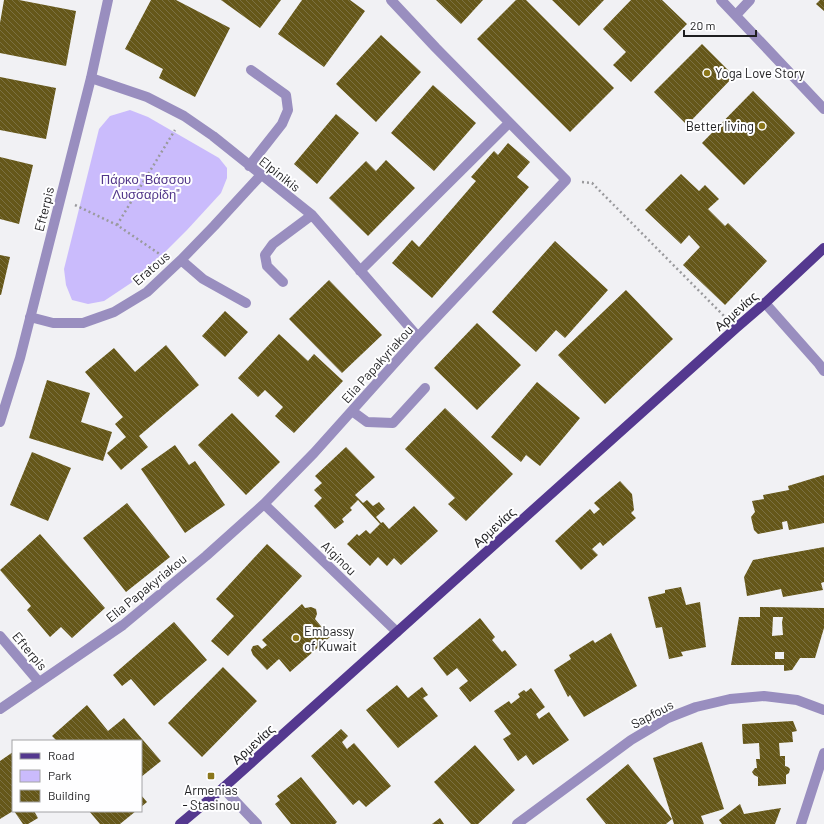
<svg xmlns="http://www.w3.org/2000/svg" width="824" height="824" viewBox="0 0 824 824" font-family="Barlow,sans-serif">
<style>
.green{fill:#cabbfc}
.building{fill:url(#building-back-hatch);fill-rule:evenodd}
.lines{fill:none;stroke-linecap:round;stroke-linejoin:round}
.path{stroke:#9a9a9d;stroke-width:2.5;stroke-dasharray:2 3;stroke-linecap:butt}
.minor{stroke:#998ebf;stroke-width:10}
.major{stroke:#54388f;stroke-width:10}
.poi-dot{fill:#8b771b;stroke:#fefeff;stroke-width:1.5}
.labels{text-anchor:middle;stroke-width:4;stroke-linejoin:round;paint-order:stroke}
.poi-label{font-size:13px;fill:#1e1e20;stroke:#fefeff;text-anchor:start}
.street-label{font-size:13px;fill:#1e1e20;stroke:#fefeff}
.park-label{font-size:13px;fill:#52378a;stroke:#fefeff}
</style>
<defs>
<pattern id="building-back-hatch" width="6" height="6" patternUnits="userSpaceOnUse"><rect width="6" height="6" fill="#655719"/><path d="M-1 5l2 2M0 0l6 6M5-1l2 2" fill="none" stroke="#7b7042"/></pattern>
</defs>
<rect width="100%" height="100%" fill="#f1f1f4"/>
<path class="green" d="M130,110l18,7 71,41 8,10v10l-6,15 -34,37 -31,31 -25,22 -27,18 -16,3 -16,-4 -6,-15 -2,-16 35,-140 11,-13z"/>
<path class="building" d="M4,0h15l57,11 -10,55 -66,-13v-30z
M151,0h25l54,28 -35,69 -36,-19 4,-9 -38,-20z
M221,0h60l-21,28z
M302,0h48l15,11 -41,56 -46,-33z
M436,0h47l-22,24z
M516,0h10l88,88 -44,44 -93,-93z
M552,0h52l-25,26z
M631,0h31l25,24 -56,58 -18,-17 13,-13 -23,-23z
M820,0h4v11l-8,-7z
M381,35l40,37 -45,50 -40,-38z
M702,44l32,32 -47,49 -33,-33z
M0,77l56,11 -10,51 -46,-9z
M433,85l43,38 -42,48 -43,-38z
M753,91l42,42 -51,52 -42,-42z
M336,114l23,19 -42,51 -23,-20z
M508,143l22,19 -13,15 12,10 -97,111 -40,-35 20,-23 7,7 57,-66 -5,-4 23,-26 4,4z
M0,157l33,8 -14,59 -19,-5z
M386,160l29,28 -47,48 -39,-38 37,-37 10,10z
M681,174l18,17 6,-6 14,14 -11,10 17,17 3,-3 39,38 -42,44 -42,-40 17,-18 -11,-12 -8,9 -36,-34z
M555,241l53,49 -43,48 -9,-8 -20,22 -44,-40z
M0,255l10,2 -9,38h-1z
M329,280l53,55 -40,38 -53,-54z
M626,290l47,49 -68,65 -47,-49z
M225,311l23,21 -23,25 -23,-21z
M477,323l44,42 -44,45 -43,-42z
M279,334l29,27 6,-7 29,27 -49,52 -19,-17 8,-9 -18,-17 -7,7 -20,-19z
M166,345l33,40 -60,51 9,11 -27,23 -14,-17 19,-16 -11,-13 8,-7 -38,-45 29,-24 21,24z
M47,380l43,13 -9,29 31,10 -9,29 -74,-23z
M537,382l43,36 -40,48 -14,-11 -5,7 -30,-25z
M445,408l68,66 -47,47 -18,-17 7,-6 -50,-49z
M232,413l48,49 -34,33 -48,-50z
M175,445l14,20 6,-4 30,44 -40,28 -44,-64z
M346,447l29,30 -20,18 8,8 4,-3 6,6 6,-4 6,7 -9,8 5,6 2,-1 6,7 25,-23 24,25 -37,34 -7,-7 -7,8 -9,-9 -8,9 -23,-22 10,-10 2,2 7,-6 4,4 10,-10 -22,-24 -8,8 2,2 -10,9 2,3 -9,7 -21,-23 8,-8 -8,-8 8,-7 -7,-7z
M32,452l39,16 -23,53 -38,-16z
M824,475v48l-35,7 -2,-9 -5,1 1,7 -25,5 -4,-4 -3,-13 4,-5 -3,-11 12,-2 -1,-4 26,-5 -1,-4z
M620,481l12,13 2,16 -3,3 5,5 -33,28 -3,-4 -8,7 6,6 -17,15 -26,-29 35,-32 4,5 6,-5 -6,-6z
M127,503l43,54 -44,35 -43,-54z
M40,534l65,74 -33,30 -11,-11 -11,10 -23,-27 4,-4 -31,-36z
M267,544l35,32 -74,80 -17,-15 23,-25 -18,-17z
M824,547v35l-3,1 2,7 -40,7 -2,-8 -34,7 -3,-19 9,-17z
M681,587l5,18 14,-3 6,45 -25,5 2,4 -14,3 -7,-32 -6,1 -8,-31 17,-4v-3z
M302,604l3,4 6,-1 5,2 1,5 -2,5 15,18 -40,35 -11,-13 -12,11 -14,-15 -2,-5 2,-4 5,-1 4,4 5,-4 -5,-5z
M760,607l64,1v20l-9,30h-15l-8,12 -8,1v-6h-53l8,-48h21zM773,617h10l-1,5 1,13 -11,1zM775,652h9v7h-9z
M480,618l15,19 -3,3 10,12 3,-2 12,15 -47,37 -11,-14 9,-7 -11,-13 -10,8 -14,-18z
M174,622l33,38 -53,46 -23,-27 -9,7 -9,-11z
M611,633l26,53 -53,31 -14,-22 -2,2 -14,-27 17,-11 -2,-4 24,-15 2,3z
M223,667l34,34 -55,56 -34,-34z
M397,685l11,13 14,-11 6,8 -5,3 15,18 -40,32 -32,-38z
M531,688l14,19 -9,7 3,5 10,-7 20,28 -36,25 -7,-10 -8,6 -15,-22 8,-5 -17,-23 15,-10 2,3 9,-7 -2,-3 6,-4 2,2z
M87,705l21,26 16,-13 37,43 -20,16v-36h-84l-5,-5z
M793,721l4,10 -5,1 1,10 -14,1 1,13h5v10l3,1 2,2 -1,4 -3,2v9l-28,2v-9l-4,-2 -2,-3 3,-4h2l-1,-9h4l-1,-16 -16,1 -1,-20z
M341,729l7,7 -6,6 5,7 7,-6 37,43 -25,21 -7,-7 -6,5 -42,-49z
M702,742l22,67 -23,7 3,8h-30l-21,-66z
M475,745l40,45 -37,34h-7l-37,-42z
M13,752v59l-13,8v-58z
M628,764l44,55 -6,5h-60l-20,-25z
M301,777l36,45 -2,2h-44l-16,-20 5,-4 -3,-4z
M141,795l6,7 -6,5z
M740,804l4,10 37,-6 -6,16h-53l-3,-4z
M14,811h20l4,7 -10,6h-5z
M89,811h47l-16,13h-20z
M440,818l4,6h-12z"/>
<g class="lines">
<path class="path" d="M582,182l10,1 132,133
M75,205l42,20 44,30
M117,225l58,-95"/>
<path class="minor" d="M721,0l103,109
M736,15l14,-15
M91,78l56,19 37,19 29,20 99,79 106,122
M249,166l33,-42 6,-14 -2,-15 -35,-25
M181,260l22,19 43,24
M360,271l149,-148
M283,282l-16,-16 -2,-11 8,-11 39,-29
M765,303l54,61 5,7
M30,317l23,6h30l31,-11 33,-20 34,-32 33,-34 47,-51
M352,411l15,11 26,1 32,-35
M0,422l20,-64 71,-280 17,-78
M264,504l133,128
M0,636l39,46
M0,709l123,-84 83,-69 58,-52 50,-51 104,-116 148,-157 -130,-132 -45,-48
M223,788l34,36
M517,824l114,-84 37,-22 28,-11 34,-8 34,-3 33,4 27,10
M801,824l23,-71"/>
<path class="major" d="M180,824l43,-36 513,-460 29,-25 59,-55"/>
</g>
<g class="poi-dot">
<circle cx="707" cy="73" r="4"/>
<circle cx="762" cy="126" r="4"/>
<circle cx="296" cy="638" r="4"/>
<rect x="207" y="772" width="8" height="8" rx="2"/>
</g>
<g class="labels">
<g class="poi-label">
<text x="715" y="78">Yoga Love Story</text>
<text x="754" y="131" text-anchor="end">Better living</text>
<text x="304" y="636">Embassy<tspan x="304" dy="15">of Kuwait</tspan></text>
<text x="211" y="795" text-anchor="middle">Armenias<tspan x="211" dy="15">- Stasinou</tspan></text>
</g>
<g class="street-label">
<text transform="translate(280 174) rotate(38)" y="5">Elpinikis</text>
<text transform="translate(44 209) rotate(-76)" y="5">Efterpis</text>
<text transform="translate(151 268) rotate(-41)" y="5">Eratous</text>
<text transform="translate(736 311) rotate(-41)" y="5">Αρμενίας</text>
<text transform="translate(377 364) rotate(-48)" y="5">Elia Papakyriakou</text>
<text transform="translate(494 527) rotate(-42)" y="5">Αρμενίας</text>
<text transform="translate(339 558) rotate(44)" y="5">Aiginou</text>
<text transform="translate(146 588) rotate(-39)" y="5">Elia Papakyriakou</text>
<text transform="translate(30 651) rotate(50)" y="5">Efterpis</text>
<text transform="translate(652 714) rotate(-28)" y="5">Sapfous</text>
<text transform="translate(253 744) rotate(-42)" y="5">Αρμενίας</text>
</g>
<g class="park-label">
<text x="146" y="184">Πάρκο "Βάσσου<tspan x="146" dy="15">Λυσσαρίδη"</tspan></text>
</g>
</g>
<rect x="12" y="740" width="130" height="72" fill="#fefeff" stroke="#a4a4a6"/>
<rect x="20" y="753" width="20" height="6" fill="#54388f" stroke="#a4a4a6"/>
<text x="48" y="760" font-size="12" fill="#1e1e20">Road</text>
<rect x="20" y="770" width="20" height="12" fill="#cabbfc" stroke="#a4a4a6"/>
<text x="48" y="780" font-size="12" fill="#1e1e20">Park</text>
<rect x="20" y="790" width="20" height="12" fill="url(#building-back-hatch)" stroke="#a4a4a6"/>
<text x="48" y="800" font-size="12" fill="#1e1e20">Building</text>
<path d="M684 30v6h72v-6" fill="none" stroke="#1e1e20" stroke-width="2"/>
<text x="690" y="30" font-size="12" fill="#1e1e20" stroke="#fefeff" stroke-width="3" paint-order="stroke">20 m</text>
</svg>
